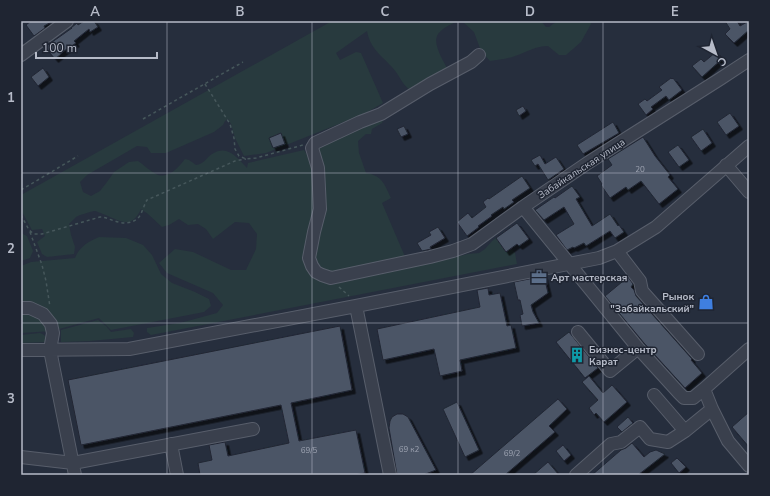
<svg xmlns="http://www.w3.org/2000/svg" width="770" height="496" viewBox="0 0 770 496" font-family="'Nunito Sans',sans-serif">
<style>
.green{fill:#283a3e}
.building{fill:#4c5566;stroke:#212734;filter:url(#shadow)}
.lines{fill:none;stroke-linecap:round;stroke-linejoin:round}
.minor-casing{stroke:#585e6b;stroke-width:14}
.path{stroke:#46575b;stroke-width:1.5;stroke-dasharray:3 3;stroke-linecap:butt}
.minor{stroke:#3a404d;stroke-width:12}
.grid{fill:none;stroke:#b6bbc8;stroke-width:1;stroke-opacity:0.55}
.labels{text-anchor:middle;stroke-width:3;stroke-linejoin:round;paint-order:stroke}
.number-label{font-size:8px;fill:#9ca2b0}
.street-label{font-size:10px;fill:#b6bbc8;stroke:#1f2532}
.poi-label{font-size:10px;font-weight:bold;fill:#b6bbc8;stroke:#1f2532;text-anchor:start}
.neatline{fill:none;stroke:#b6bbc8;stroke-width:1.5}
.grid-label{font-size:13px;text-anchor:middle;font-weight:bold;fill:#b6bbc8}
</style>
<defs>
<filter id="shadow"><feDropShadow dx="3.5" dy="3.5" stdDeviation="0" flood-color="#0009"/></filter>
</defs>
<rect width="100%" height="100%" fill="#262e3d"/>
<path class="green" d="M332,21h126c-7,3 -18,8 -21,15 -4,9 7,26 11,34l-38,20c-7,-5 -9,-11 -14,-18 -11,-15 -25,-20 -29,-41l-31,22 4,7 16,-8 5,1 22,50 -19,11 -98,39 -22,3 -9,-18 -4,-14 -3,-5 -3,2 -2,4 -9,7 -48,21h-15l-4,-6 -10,-1 -50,29 -7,7 3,10 8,4 9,-5 7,-9 7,-10 15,-10 9,-1c6,4 12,10 18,13 12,6 23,-7 29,-15l4,1 7,5c8,-1 10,-7 16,-11 16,-10 25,4 35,14l1,-5 56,-13 9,14 4,29 -3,24 2,60 127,-17 25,-6 11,-1 6,-4 7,-8 4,-3 10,14 6,-3 3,4 2,11 -366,71 -4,-3v-4l33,-5 37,-10 6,-8 -10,-12 -46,-20 -8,-10 16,-14 18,3 38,18h15l10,-21 1,-15 -8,-11 -14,-1 -22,17 -7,-10 -8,-5 -10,1 -9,-6 -10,6 -7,2 -14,-13 -7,-5c-10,22 -22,11 -38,5 -3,-1 -6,-3 -9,-3 -4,1 -15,4 -18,6 -2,2 -5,5 -7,7l2,11 4,12 -1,7 -27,3 -5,-3 -5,-12 8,-6 -3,-7 -10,1 -11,-20v-15z
M459,21h82l5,6h3l8,-6h33l1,3 -10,18 -15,13h-7l-11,-9c-12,0 -21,6 -33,10 -8,3 -17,4 -25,5l-9,-10 -7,-19 -10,-9z
M382,119l1,2 -1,2 -10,6 -1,5h-5l-8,7 1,12 7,20c17,3 18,11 25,25l-9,5 24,56 -80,15 -14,-11 4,-112 5,-8z
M21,233l6,3 6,15 -3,7 -9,3z
M99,237l27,1 17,7 9,10 9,19 11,9 23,9 14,7 2,7 -7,6 -93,18 -12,-12 -47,13 -31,2v-67l10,-4 44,-4c5,-12 13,-16 24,-21z
M98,320l8,6 5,6 20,-3 3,4 -1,4 -43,4 -29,1v-12z
M40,333c5,2 7,4 7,9l-26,1v-8z"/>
<path class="building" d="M31,21h22l-9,5 1,2 -11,8 -8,-11z
M84,21h10l4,6 -8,5 -1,-3 -15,12 2,2 -15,10v1l-6,5 -10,-12 10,-7 17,-12h-1l6,-5 1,2z
M725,21h12l3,5 9,-5v9l-15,13 -9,-9 5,-5z
M716,52l6,7 -20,18 -10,-11 9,-7 3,3z
M43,68l6,9 -11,9 -7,-9z
M671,78l1,1 1,-1 9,12 -13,10 -3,-4 -15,11 2,2 -7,6 -8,-11 7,-5 2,2 15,-11 -3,-3z
M523,106l3,5 -7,5 -3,-6z
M730,113l9,13 -13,9 -9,-13z
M613,122l6,11 -36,21 -6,-9z
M404,126l4,8 -7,3 -4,-8z
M703,129l9,14 -11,8 -10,-14z
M281,133l4,11 -12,4 -4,-10z
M643,137l12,19 15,19 -2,2 10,12 -19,15 -18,-23 -13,9 -2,-3 -16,11 -9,-13 1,-1 -5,-8 15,-11 -4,-6z
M678,145l11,15 -10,7 -11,-15z
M540,155l5,9 11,-7 8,12 -16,11 -10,-16 -3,2 -4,-6z
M522,176l8,12 -18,12 2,2 -10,7 -1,-2 -12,8 1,1 -14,10 1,1 -12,9 -10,-14 11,-9 4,5 14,-11 -3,-5 5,-4 1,1z
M572,186l8,11 -4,2 16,27 18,-12 8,12 1,-1 5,7 -9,6 -5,-7 -24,15 -2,-3 -10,5 -1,-1 -6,3 -11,-15 18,-11 -10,-17 -20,13 -9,-10 19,-13 1,1z
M517,223l12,16 -10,7 -2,-2 -11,8 -10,-14z
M438,227l7,11 -15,9 1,2 -9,2 -5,-8 14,-8 -2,-3z
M544,276l4,17 -17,12 2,7 6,11 -17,3 -2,-11 3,-1 -3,-14h-2l-4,-18z
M628,277l5,7 -2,3 3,3 2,6 56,63 -1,1 11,13 -17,15 -41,-45 -39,-47z
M488,288l1,7 11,-2 7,33 4,-1 5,23 -56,12 2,11 -22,5 -6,-27 -51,11 -6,-31 103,-22 -3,-17z
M340,326l12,64 -61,13 8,38 57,-11 9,43 -11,2h-154l-2,-12 14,-3 -3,-15 16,-3 3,14 61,-13 -8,-38 -200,40 -13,-65z
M569,332l29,36 -13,10 -29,-36z
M589,376l14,17 9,-8 15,17 -23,20 -8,-9 -2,2 -5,-7 9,-8 -16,-18z
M558,399l9,10 -18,17 6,6 -50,43h-35z
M457,402l22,48 -14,7 -22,-48z
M749,412v35l-17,-20z
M397,414h6l5,3 28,53 -13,5h-26l-8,-47 1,-7 2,-4z
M628,417l5,6 -11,9 -5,-5z
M632,443l12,14 6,-5 6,-2 9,4 -27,21h-46l29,-25 5,-2z
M563,445l8,10 -7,6 -8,-10z
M677,458l9,9 -7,6 -8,-10z
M548,462l11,13h-26z"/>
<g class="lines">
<defs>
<path id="minor" d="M21,55l46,-34
M479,55l-8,7 -41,22 -49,30 -21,8 -45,21 -3,5 6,20 2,41 -6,23 -5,26 3,8 4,6 6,3 9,3 99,-21 23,-6 19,-7 51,-37 66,-45 131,-83 29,-19
M726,165l23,27
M523,207l115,141 41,45 5,5h9l11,-9 8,20 16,32 21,25
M617,251l23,30 2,10 56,63
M356,306l34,169
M21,308h9l13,6 8,10 2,9 -3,17 25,125
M578,332l32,39 28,-23
M21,350l108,-1 227,-43 243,-48 18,-7 39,-24 93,-81
M704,389l45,-40
M654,395l31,36 27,-22
M171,444l6,31
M21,457l52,6 180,-34
M576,475l35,-31 10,-2 19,-15 10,12 18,3 17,-11"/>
</defs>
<use href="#minor" class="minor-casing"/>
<path class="path" d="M205,84l25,40 4,14 1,11 4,7 7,3 10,-1 47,-13
M143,119l100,-57
M21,190l57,-34
M21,215l8,15 5,4h8l58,-17c6,0 10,3 15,4 8,3 18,3 24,-4 3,-4 5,-12 8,-17l88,-39 11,-2
M30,232l12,33 4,16 4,26
M339,287l10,9"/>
<use href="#minor" class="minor"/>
</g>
<path class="grid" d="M167,21v454M312,21v454M458,21v454M603,21v454M21,173h728M21,323h728"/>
<defs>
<symbol id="office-bare" viewBox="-9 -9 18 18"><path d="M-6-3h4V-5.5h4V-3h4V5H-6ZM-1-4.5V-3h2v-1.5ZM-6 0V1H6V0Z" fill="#5c6f8a" stroke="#1f2532" stroke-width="2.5" paint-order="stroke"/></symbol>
<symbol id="shop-bare" viewBox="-9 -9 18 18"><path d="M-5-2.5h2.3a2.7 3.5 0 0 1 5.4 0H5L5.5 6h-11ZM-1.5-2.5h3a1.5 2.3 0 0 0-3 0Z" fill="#3f7fe0" stroke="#1f2532" stroke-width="2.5" paint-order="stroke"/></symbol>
<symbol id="building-bare" viewBox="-9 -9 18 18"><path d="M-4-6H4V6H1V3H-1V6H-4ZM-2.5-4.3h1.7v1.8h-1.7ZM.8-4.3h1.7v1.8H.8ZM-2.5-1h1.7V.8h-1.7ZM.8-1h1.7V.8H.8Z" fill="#0f9aa8" stroke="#1f2532" stroke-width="2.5" paint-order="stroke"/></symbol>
</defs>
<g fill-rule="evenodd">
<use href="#office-bare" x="528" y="266" width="22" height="22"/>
<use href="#shop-bare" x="695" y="291" width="22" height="22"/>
<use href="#building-bare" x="566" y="344" width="22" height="22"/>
</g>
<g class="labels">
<g class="number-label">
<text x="640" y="172">20</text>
<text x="409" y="452">69 к2</text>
<text x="309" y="453">69/5</text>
<text x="512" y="456">69/2</text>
</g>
<g class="street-label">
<text transform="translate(581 168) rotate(-33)" y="4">Забайкальская улица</text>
</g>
<g class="poi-label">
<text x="551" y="281">Арт мастерская</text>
<text x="694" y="300" text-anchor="end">Рынок<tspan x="694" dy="12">"Забайкальский"</tspan></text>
<text x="589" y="353">Бизнес-центр<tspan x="589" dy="12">Карат</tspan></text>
</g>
</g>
<rect width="770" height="496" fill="none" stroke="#1f2532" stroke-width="44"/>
<g transform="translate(716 54) rotate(140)" stroke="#1f2532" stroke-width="3" paint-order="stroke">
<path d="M0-3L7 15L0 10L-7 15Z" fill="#b6bbc8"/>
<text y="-6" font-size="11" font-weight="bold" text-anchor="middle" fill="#b6bbc8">С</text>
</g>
<path d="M36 52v6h121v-6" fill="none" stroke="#b6bbc8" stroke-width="2"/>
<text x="42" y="52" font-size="12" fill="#b6bbc8" stroke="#1f2532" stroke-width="3" paint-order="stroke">100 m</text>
<rect x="22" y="22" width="726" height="452" class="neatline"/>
<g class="grid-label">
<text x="95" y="16">A</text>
<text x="240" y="16">B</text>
<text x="385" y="16">C</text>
<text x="530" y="16">D</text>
<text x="675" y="16">E</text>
<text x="11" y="102">1</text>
<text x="11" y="253">2</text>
<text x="11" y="403">3</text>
</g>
</svg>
